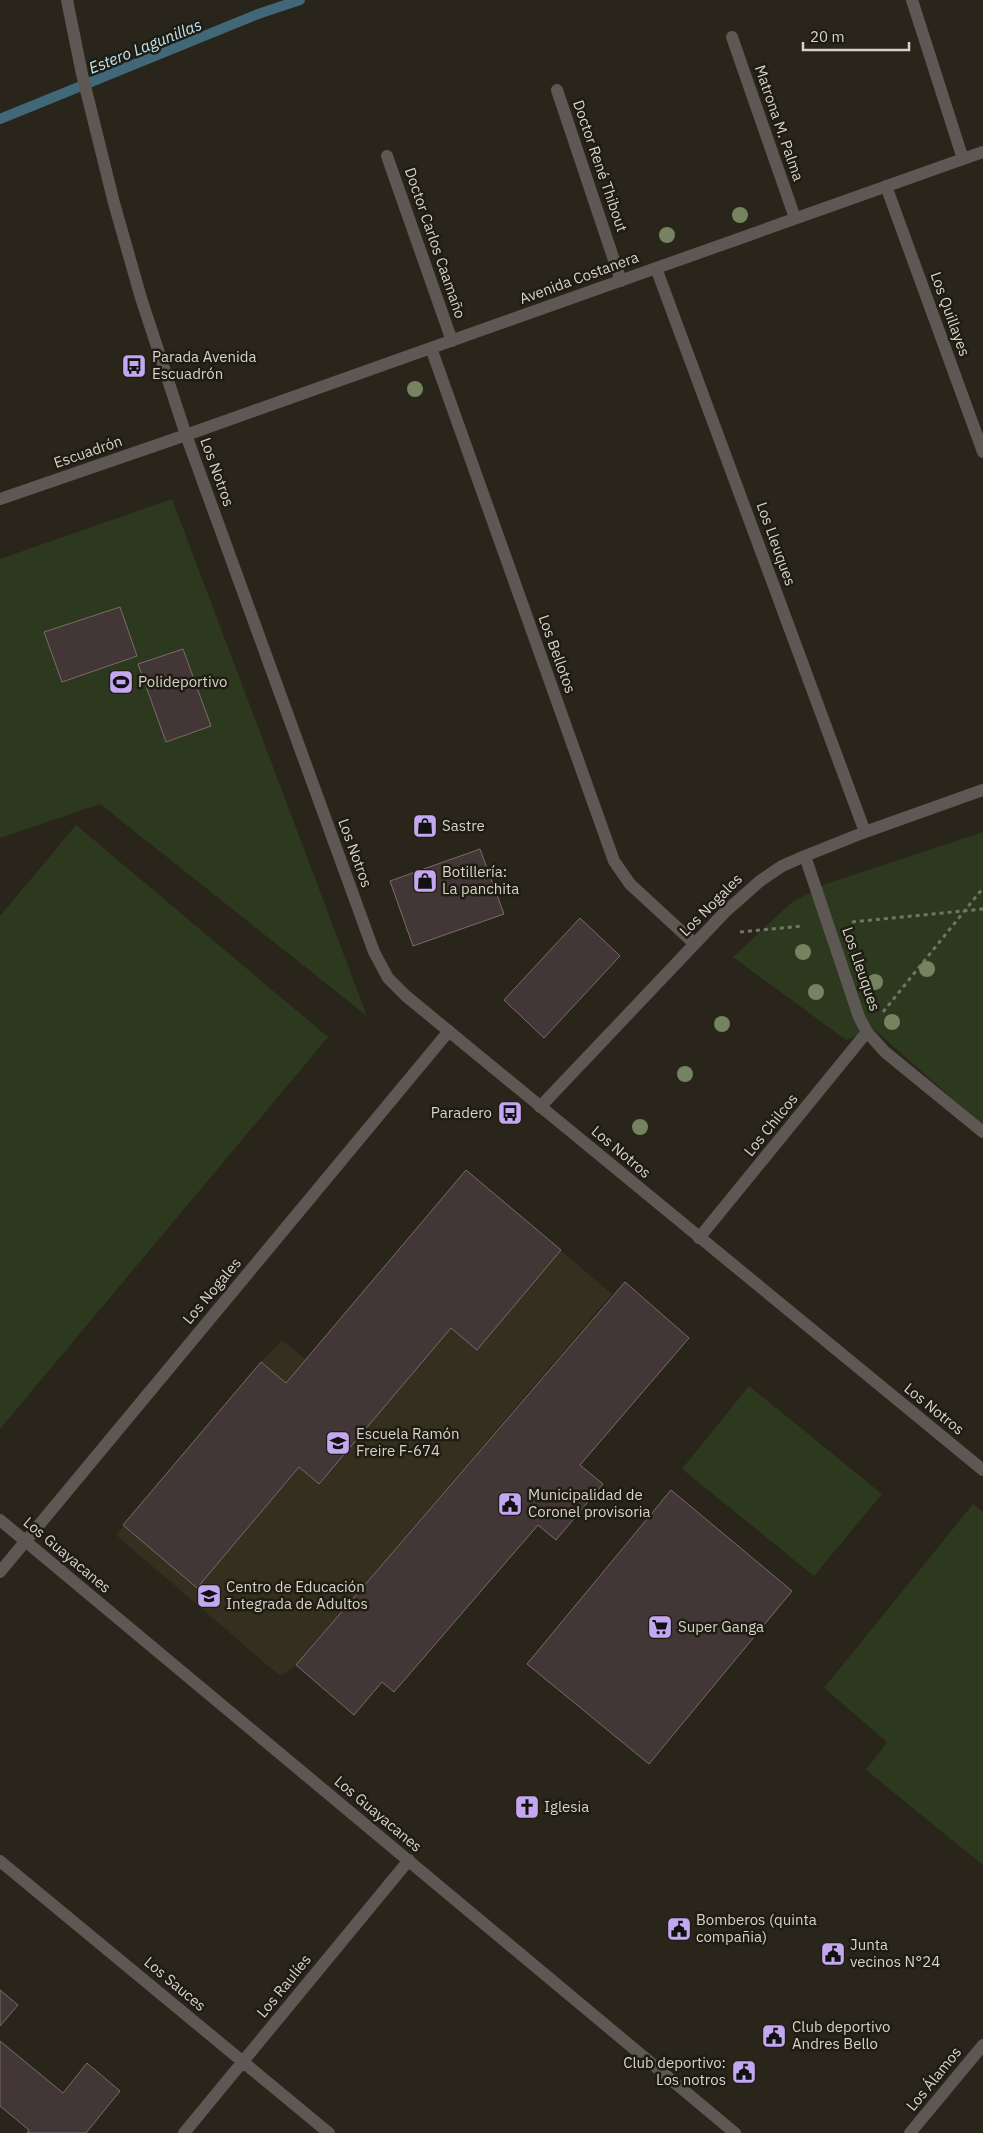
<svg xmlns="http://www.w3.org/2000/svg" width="983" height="2133" viewBox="0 0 983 2133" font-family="'IBM Plex Sans',sans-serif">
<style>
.built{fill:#342f1e}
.green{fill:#2c391e}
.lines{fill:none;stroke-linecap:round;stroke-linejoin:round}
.stream{stroke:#406879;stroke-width:10}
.building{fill:#433636;stroke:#7a6b6a}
.path{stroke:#75726a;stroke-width:3;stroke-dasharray:4 4;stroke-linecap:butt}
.minor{stroke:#5e5855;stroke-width:12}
.tertiary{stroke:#5e5855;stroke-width:12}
.tree{fill:#758360}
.labels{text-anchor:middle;stroke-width:5;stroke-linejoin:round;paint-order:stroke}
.street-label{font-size:15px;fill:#d5d3cc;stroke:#1f1c12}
.poi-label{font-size:15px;fill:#d5d3cc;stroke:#1f1c12;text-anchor:start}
.water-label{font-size:16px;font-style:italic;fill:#bce5f7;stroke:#1f1c12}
</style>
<rect width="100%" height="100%" fill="#29251b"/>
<path class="built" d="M466,1170l146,124 -316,371 -16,11 -164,-141 145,-173 21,-22 24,20z"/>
<path class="green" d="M172,499l195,517 -267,-212 -100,34v-279z
M76,825l252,212 -328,392v-513z
M983,832v294l-108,-96 -29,10 -113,-83 58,-54 35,-19z
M749,1386l133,108 -68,82 -132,-107z
M973,1504l10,8v353l-117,-95 21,-28 -63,-54z"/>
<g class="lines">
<path class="stream" d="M0,119l258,-105 42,-14"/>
</g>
<path class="building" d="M120,607l17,49 -75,26 -18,-50z
M183,649l28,77 -45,16 -28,-78z
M480,849l24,65 -91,32 -23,-65z
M580,918l40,38 -76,82 -40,-38z
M466,1170l95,80 -84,100 -26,-22 -132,156 -20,-17 -102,121 -74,-63 138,-163 25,21z
M625,1282l64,56 -109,127 23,19 -47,56 -18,-15 -144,167 -12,-10 -28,33 -58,-50z
M671,1490l121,101 -143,173 -122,-100z
M0,1990l18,15 -18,21z
M0,2041l63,52 24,-30 33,28 -34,42h-59l2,-3 -29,-24z"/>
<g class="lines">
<path class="path" d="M852,922l131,-13
M740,932l63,-6
M883,1012l100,-124"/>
<path class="minor" d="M912,0l51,159
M732,37l63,181
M557,90l64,191
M387,156l65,185
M886,186l97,266
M656,268l209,564
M431,348l183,513 16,23 65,60
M186,435l797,-283
M805,856l54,161 8,15 18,20 98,80
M540,1107l185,-195 35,-31 22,-15 23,-10 60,-24 118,-42
M699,1238l168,-206
M0,1520l735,613
M0,1572l449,-541
M0,1861l329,272
M184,2133l225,-273"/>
<path class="tertiary" d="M67,0l15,74 32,129 27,95 45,137 188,517 14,26 18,18 577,474
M0,499l186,-64
M910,2133l73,-88"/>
</g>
<g class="tree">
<circle cx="740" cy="215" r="8"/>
<circle cx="667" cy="235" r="8"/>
<circle cx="415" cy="389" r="8"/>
<circle cx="803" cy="952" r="8"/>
<circle cx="927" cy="969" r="8"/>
<circle cx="875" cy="982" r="8"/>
<circle cx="816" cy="992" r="8"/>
<circle cx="892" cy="1022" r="8"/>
<circle cx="722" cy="1024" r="8"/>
<circle cx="685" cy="1074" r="8"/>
<circle cx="640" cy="1127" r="8"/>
</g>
<defs>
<symbol id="bus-square" viewBox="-11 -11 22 22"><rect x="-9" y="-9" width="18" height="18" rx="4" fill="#c4a7f1" stroke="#1f1c12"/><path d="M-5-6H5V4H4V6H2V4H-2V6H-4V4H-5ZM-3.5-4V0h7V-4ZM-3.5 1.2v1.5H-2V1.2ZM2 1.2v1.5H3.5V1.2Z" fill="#111"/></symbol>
<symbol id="stadium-square" viewBox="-11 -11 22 22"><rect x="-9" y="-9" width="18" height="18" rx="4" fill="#c4a7f1" stroke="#1f1c12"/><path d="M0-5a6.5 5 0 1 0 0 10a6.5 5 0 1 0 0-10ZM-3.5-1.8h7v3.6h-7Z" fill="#111"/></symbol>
<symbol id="shop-square" viewBox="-11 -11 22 22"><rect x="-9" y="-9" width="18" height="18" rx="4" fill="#c4a7f1" stroke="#1f1c12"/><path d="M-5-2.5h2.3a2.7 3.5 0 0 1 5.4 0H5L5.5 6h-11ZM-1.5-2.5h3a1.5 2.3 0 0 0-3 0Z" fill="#111"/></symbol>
<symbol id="school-square" viewBox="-11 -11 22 22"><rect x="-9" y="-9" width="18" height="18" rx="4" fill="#c4a7f1" stroke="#1f1c12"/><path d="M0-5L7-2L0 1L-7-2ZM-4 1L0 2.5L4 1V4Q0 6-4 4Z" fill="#111"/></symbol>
<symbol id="civic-square" viewBox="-11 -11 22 22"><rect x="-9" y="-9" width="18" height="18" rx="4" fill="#c4a7f1" stroke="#1f1c12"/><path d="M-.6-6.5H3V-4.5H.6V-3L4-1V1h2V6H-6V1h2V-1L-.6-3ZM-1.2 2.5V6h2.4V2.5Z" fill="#111"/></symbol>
<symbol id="supermarket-square" viewBox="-11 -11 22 22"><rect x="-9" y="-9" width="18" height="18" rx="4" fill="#c4a7f1" stroke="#1f1c12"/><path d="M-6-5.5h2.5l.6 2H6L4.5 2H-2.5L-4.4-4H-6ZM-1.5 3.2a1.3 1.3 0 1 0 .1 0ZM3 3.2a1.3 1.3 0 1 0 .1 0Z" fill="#111"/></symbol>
<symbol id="church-square" viewBox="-11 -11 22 22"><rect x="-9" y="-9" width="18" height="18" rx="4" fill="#c4a7f1" stroke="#1f1c12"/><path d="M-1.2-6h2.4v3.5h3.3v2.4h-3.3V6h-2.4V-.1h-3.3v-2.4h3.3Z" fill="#111"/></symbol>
</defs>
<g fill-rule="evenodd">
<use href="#bus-square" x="120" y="352" width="28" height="28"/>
<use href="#stadium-square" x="107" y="668" width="28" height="28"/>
<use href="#shop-square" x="411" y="812" width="28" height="28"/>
<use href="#shop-square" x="411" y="867" width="28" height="28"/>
<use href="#bus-square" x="496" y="1099" width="28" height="28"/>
<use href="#school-square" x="324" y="1429" width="28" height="28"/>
<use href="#civic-square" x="496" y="1490" width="28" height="28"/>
<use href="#school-square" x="195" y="1582" width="28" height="28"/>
<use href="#supermarket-square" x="646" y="1613" width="28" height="28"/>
<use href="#church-square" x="513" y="1793" width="28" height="28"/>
<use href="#civic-square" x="665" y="1915" width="28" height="28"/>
<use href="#civic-square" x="819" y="1940" width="28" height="28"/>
<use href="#civic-square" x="760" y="2022" width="28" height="28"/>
<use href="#civic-square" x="730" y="2058" width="28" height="28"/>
</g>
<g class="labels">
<g class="street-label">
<text transform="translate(779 123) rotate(71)" y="5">Matrona M. Palma</text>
<text transform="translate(600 166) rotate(71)" y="5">Doctor René Thibout</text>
<text transform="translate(435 243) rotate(71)" y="5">Doctor Carlos Caamaño</text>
<text transform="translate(579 278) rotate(-20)" y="5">Avenida Costanera</text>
<text transform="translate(950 314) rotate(70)" y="5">Los Quillayes</text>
<text transform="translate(88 452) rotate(-19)" y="5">Escuadrón</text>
<text transform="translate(217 472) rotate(70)" y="5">Los Notros</text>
<text transform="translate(776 544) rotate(70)" y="5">Los Lleuques</text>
<text transform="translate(557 654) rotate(70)" y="5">Los Bellotos</text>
<text transform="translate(355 853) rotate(70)" y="5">Los Notros</text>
<text transform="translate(711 905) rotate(-45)" y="5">Los Nogales</text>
<text transform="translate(861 969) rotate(71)" y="5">Los Lleuques</text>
<text transform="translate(771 1125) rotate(-51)" y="5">Los Chilcos</text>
<text transform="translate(621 1152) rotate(40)" y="5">Los Notros</text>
<text transform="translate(212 1291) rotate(-50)" y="5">Los Nogales</text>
<text transform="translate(934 1409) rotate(39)" y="5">Los Notros</text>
<text transform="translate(67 1555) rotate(40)" y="5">Los Guayacanes</text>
<text transform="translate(378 1814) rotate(40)" y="5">Los Guayacanes</text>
<text transform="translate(175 1984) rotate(40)" y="5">Los Sauces</text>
<text transform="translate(284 1986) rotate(-51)" y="5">Los Raulíes</text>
<text transform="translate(934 2079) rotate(-51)" y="5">Los Álamos</text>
</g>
<g class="poi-label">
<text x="152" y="362">Parada Avenida<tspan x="152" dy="17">Escuadrón</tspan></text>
<text x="138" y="687">Polideportivo</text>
<text x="442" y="831">Sastre</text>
<text x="442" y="877">Botillería:<tspan x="442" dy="17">La panchita</tspan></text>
<text x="492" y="1118" text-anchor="end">Paradero</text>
<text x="356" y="1439">Escuela Ramón<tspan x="356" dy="17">Freire F-674</tspan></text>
<text x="528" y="1500">Municipalidad de<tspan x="528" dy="17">Coronel provisoria</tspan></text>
<text x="226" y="1592">Centro de Educación<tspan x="226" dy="17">Integrada de Adultos</tspan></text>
<text x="678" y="1632">Super Ganga</text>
<text x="544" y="1812">Iglesia</text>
<text x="696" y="1925">Bomberos (quinta<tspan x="696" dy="17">compañia)</tspan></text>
<text x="850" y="1950">Junta<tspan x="850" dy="17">vecinos N°24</tspan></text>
<text x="792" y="2032">Club deportivo<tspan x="792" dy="17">Andres Bello</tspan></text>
<text x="726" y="2068" text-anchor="end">Club deportivo:<tspan x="726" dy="17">Los notros</tspan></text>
</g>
<g class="water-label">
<text transform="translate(145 46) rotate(-22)" y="6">Estero Lagunillas</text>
</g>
</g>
<path d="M803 42v8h106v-8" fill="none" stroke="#d5d3cc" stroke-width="2.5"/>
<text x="810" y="42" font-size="15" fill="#d5d3cc" stroke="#1f1c12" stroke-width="4" paint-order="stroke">20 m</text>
</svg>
